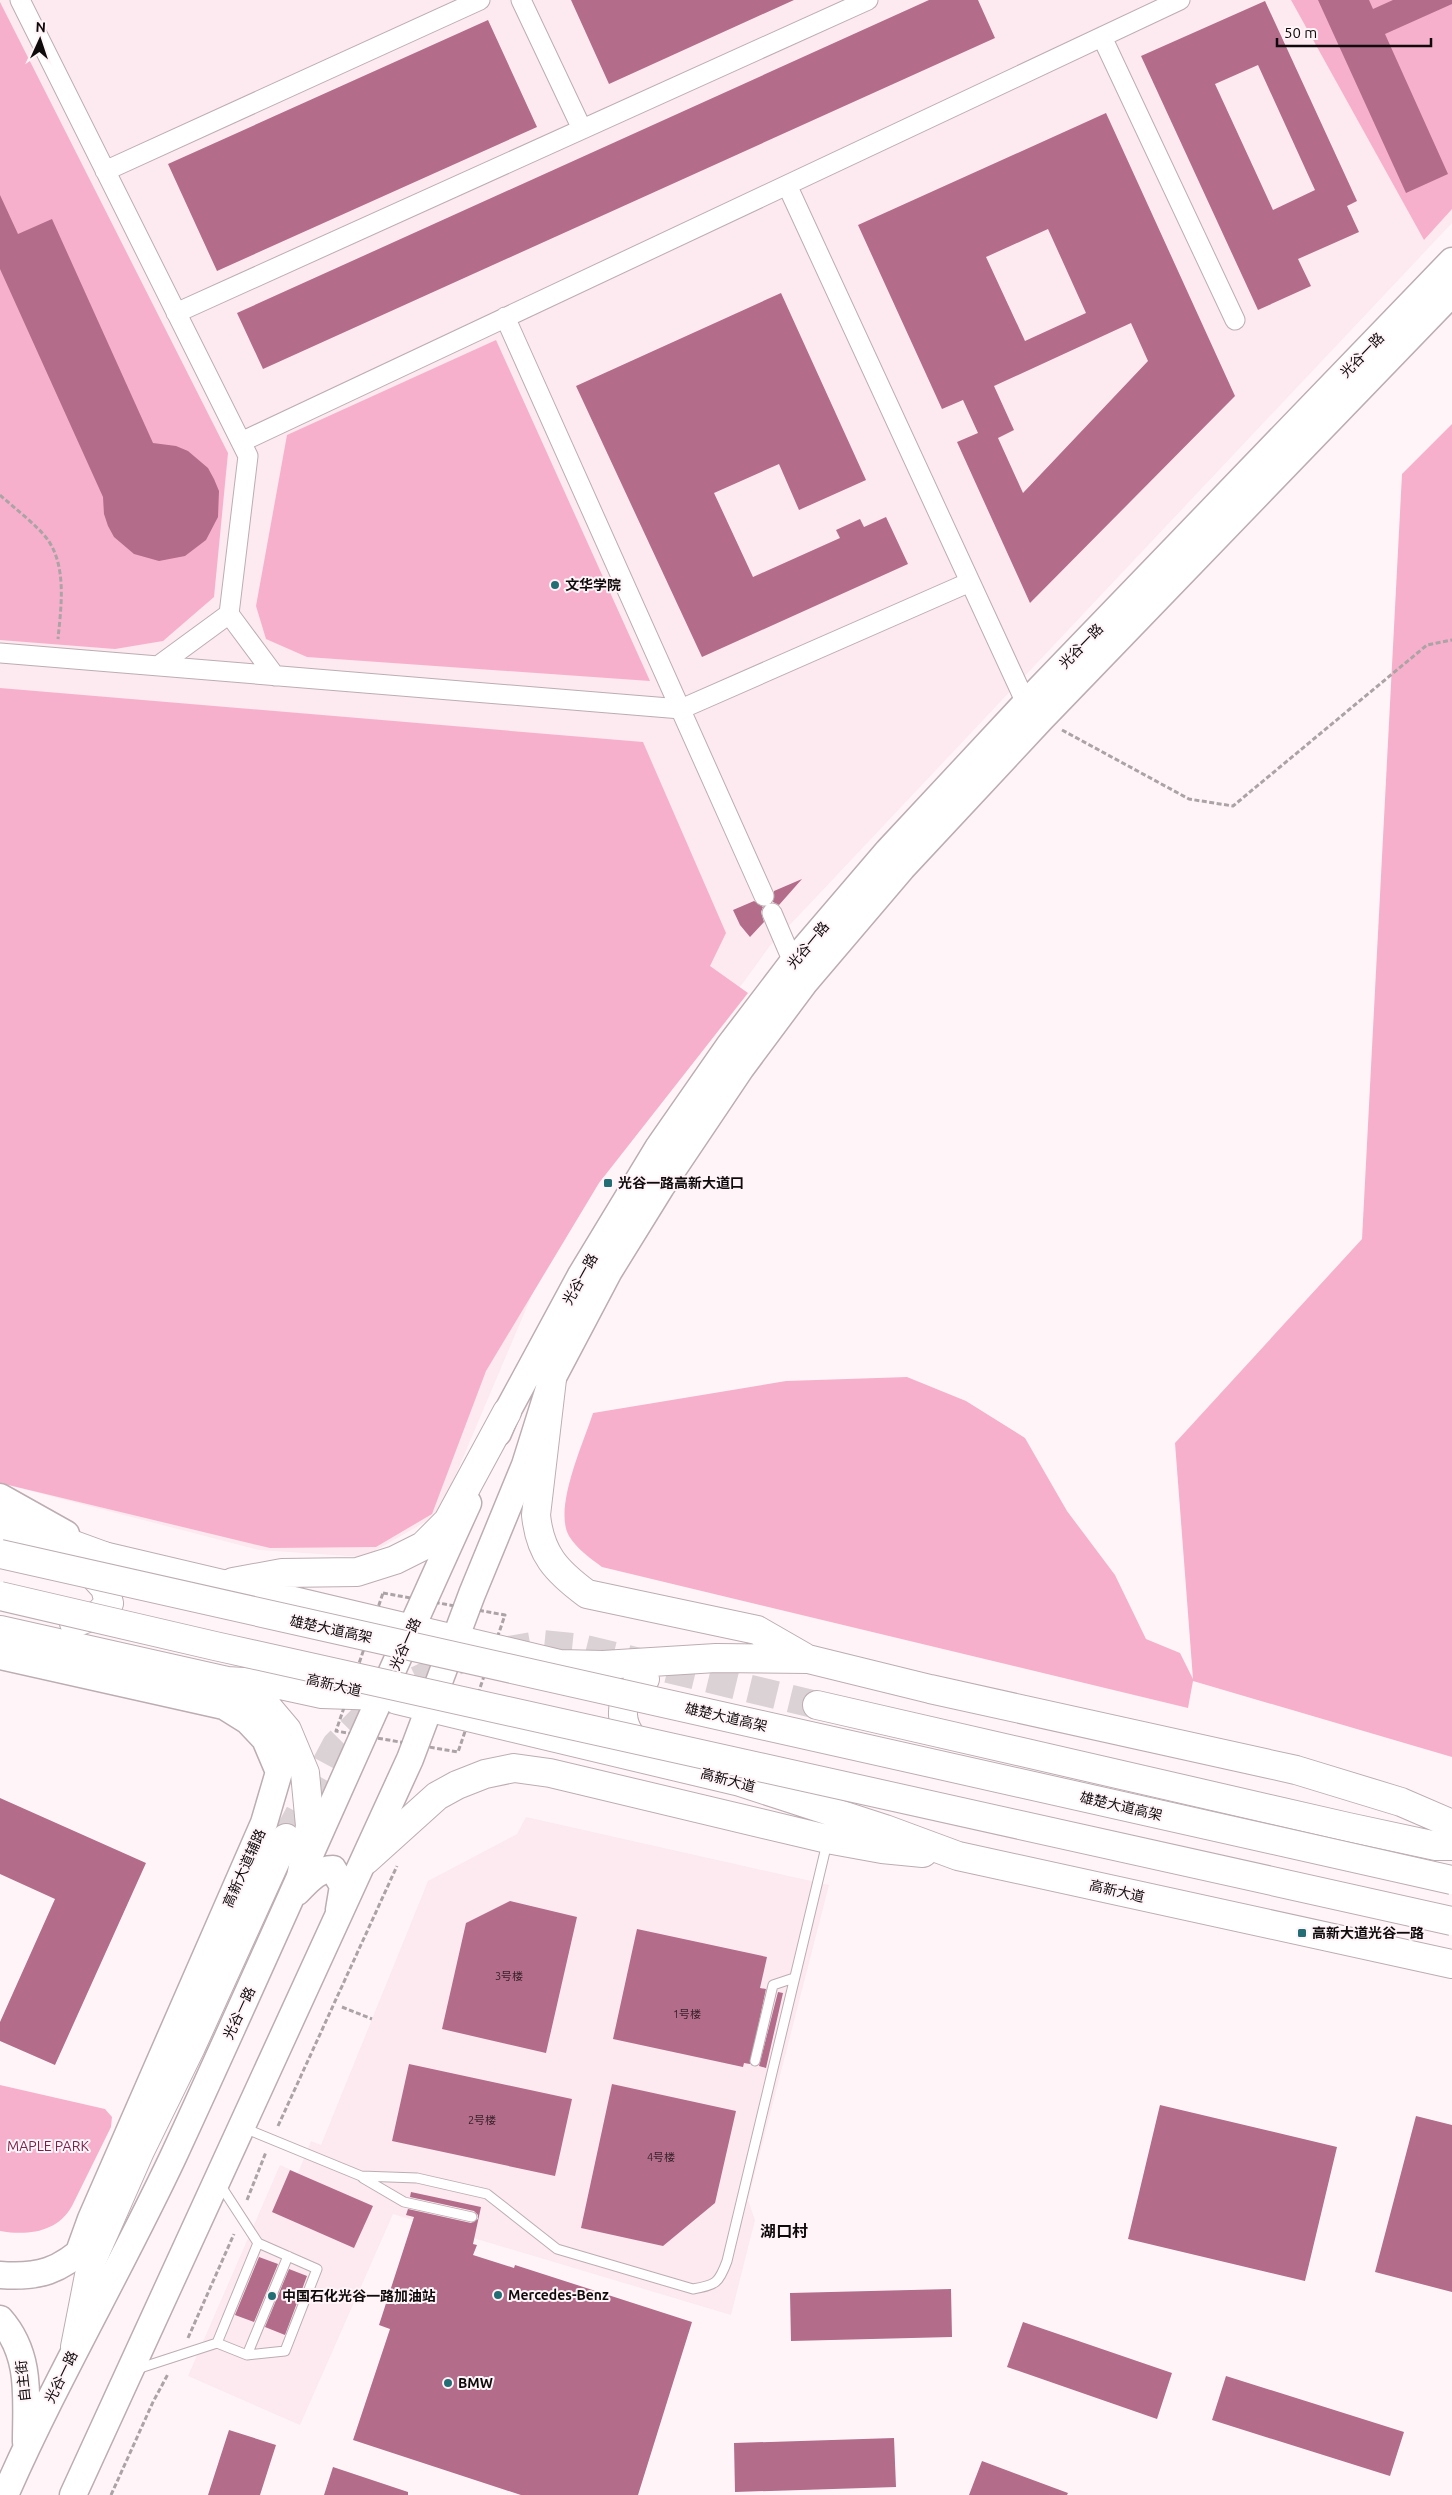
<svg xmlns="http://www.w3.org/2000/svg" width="1452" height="2495" viewBox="0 0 1452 2495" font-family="Ubuntu,'Noto Sans SC',sans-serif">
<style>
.built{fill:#fde9f0}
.green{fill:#f7b0cb}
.building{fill:#b36c89;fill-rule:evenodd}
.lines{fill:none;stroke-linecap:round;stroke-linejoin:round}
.primary-tunnel{stroke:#dbd2d5;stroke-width:28;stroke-dasharray:28 14;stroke-linecap:butt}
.lane-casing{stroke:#bcadb2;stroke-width:11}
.street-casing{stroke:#bcadb2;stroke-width:21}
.secondary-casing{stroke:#bcadb2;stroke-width:29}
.primary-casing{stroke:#bcadb2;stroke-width:30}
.highway-casing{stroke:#bcadb2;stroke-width:30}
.path{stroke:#aba3a6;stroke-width:3;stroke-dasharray:5 2.5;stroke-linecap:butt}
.lane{stroke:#fff;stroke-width:9}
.street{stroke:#fff;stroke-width:19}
.secondary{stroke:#fff;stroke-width:26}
.primary{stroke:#fff;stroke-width:28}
.highway{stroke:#fff;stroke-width:28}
.highway-bridge-casing{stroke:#bcadb2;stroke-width:30;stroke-linecap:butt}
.highway-bridge{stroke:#fff;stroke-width:28}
.poi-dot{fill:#236e75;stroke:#fff5f8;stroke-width:2}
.labels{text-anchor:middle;stroke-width:4;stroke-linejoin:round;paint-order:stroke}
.number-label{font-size:11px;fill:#38222b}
.street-label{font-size:14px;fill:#0f0a0c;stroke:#fff5f8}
.poi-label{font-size:14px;font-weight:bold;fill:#0f0a0c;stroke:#fff5f8;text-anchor:start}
.park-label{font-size:14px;fill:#78224b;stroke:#fff5f8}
.quarter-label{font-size:16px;font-weight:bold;fill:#0f0a0c;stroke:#fff5f8}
</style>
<rect width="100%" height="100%" fill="#fff5f8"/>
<path class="built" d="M0,0h1452v223l-683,724 -215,296 -115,271 -75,43 -105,-7 -259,-67z
M526,1817l303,68 -81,315 7,20 -24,95 -338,-101 -93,211 -112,-49 92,-211 18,8 13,-32 10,4 107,-264 89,-47z"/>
<path class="green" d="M1291,0h161v209l-28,31z
M0,2l228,451 -14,144 -51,44 -48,8 -115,-9z
M496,340l154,341 -343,-24 -41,-18 -10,-33 31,-171z
M1452,424v1333l-259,-76 -5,27 -586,-141c-12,-9 -25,-18 -33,-31 -16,-28 15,-94 24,-123l193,-32 121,-4 59,24 59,37 42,73 48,64 31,64 34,14 13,26 -18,-236 187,-204 40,-765z
M0,688l643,54 83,191 -16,33 38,27 -149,190 -113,188 -54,143 -56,33 -106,1 -270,-65z
M0,2085l105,24 7,8 -1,10 -39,79c-14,26 -44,30 -72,25z"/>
<path class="building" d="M571,0h223l-185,84z
M929,0h49l17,38 -732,331 -26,-56z
M1318,0h51l4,9 20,-9h59v4l-67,30 63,140 -42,19z
M1265,1l92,200 -10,5 12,26 -61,27 13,27 -53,24 -117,-254zM1258,65l57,125 -42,20 -58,-126z
M488,20l49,107 -320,144 -49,-107z
M1106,113l129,283 -205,207 -73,-161 21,-9 -15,-33 -21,9 -84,-184zM1048,229l38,84 -61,28 -39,-84zM1131,323l17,38 -125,132 -25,-55 16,-8 -20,-44z
M0,195l18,39 34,-15 101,224 23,3 12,5 20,17 6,11 5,12 -1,26 -12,23 -21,16 -26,5 -25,-7 -20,-17 -6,-11 -4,-12 -1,-17 -103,-228z
M781,293l85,187 -67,30 -20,-46 -65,29 39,84 87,-39 -4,-8 24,-11 4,8 22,-10 22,47 -206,93 -126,-271z
M802,879l-23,26 -6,-3 1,-11z
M754,901l9,6 -2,5 3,10 -14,15 -10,-12 -7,-15z
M0,1798l146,65 -91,202 -55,-24v-19l55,-123 -55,-25z
M510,1901l67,16 -31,136 -104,-24 24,-106z
M637,1929l130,28 -7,31 6,1 -16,75 -6,-1 -1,4 -130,-28z
M778,1992l5,1 -17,75 -7,-2z
M409,2064l163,35 -17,77 -163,-35z
M612,2084l124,27 -21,92 -52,43 -82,-18z
M1160,2105l177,42 -32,134 -177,-42z
M1416,2116l36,9v167l-77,-20z
M290,2170l83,36 -19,42 -82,-36z
M411,2192l70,15 -8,37 4,1 -4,10 41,13 1,-3 177,57 -54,173h-117l-168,-55 37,-111 -11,-4 35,-108 -8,-2 2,-6 63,14 7,-4v-4l-4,-4 -64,-14z
M259,2257l19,7 -24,58 -19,-7z
M289,2269l18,7 -22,59 -20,-8z
M951,2289l1,48 -161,4 -1,-48z
M1023,2322l149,51 -15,46 -150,-52z
M1226,2376l178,56 -14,44 -178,-56z
M229,2430l47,15 -16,50h-52z
M894,2438l2,49 -161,5 -1,-49z
M982,2461l86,32 -1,2h-98z
M333,2467l75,25v3h-84z"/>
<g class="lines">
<path class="primary-tunnel" d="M503,1651l40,-7 39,4 235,57
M286,1838l50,-93 36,-36 39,-26 50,-24"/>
<defs>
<path id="lane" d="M755,2061l18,-76 21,-7
M244,2128l117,48 56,2 70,16 70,55 136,40c23,-4 26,-6 34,-28l100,-418
M363,2178l41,24 68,15
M217,2343l41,-100
M247,2355l41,-99
M137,2369l80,-26 30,12 38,-4 32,-82 -59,-26 -39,-60"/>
<path id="street" d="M20,0l228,456 -19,158 46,62
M521,0l61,129
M1102,37l133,283
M105,171l375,-171
M787,185l239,518
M176,313l692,-313
M505,317l259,579
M241,442l939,-442
M0,653l681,56 289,-127
M158,666l71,-52
M772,913l21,49"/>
<path id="secondary" d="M498,1433l9,-21 74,-137 77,-127 71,-102 64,-84 95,-111 138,-148 426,-442
M0,1497l66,37
M0,1656l224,50 24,15 17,18 14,33 -15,51 -173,396 -13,36
M297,1892c11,-11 20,-23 36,-23l10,17 -4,24
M0,2275c39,3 60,-4 89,-31
M0,2319c32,36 26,79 26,123
M5,2495c51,-116 115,-225 169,-340 100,-216 195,-435 294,-652
M73,2495l337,-736 62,-165 53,-129 27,-86 57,-108 52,-84 80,-119 64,-86 97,-114 139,-149 411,-426"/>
<path id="primary" d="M552,1379l-16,136c4,39 20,56 51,79l170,36 47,27
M0,1543l104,13 456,108 43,1 113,-7 92,1 122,30 366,81 105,32 51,22
M233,1582l49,-9 75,-1 38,-12 28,-14 25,-25 59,-109
M74,1623l25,-9 10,-11 -4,-15 -22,-24
M645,1679c-32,21 -27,51 1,72
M397,1700l343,82 145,47 73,27 494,108
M817,1705l531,122 88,19h16
M366,1860l71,-64 20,-11 28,-11 29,-6 36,5 277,66 55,10 41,4
M75,2347l17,-87 48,-109 51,-104 95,-209"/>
<path id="highway" d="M0,1518l104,38
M0,1630l227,51 49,3 46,10 60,2
M231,1683l34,21 22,26 18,43 5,53 -9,52"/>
</defs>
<use href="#lane" class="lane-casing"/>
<use href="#street" class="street-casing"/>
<use href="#secondary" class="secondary-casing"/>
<use href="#primary" class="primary-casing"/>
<use href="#highway" class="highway-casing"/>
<path class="path" d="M0,495c13,12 38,31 48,45 19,28 13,67 10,99
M1062,730l127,69 44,7 194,-161 25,-5
M383,1593l122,22 -47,137 -122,-21z
M342,2007l30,12
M278,2126l119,-260
M247,2200l19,-48
M188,2338l46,-104
M111,2495l42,-93 15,-28"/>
<use href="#lane" class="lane"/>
<use href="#street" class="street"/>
<use href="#secondary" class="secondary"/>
<use href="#primary" class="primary"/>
<use href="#highway" class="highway"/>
<defs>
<path id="highway-bridge" d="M0,1554l1452,326
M0,1596l215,50 1237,275"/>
</defs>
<use href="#highway-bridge" class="highway-bridge-casing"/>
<use href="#highway-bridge" class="highway-bridge"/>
</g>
<g class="poi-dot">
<circle cx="555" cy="585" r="5"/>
<rect x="603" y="1178" width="10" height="10" rx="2.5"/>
<rect x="1297" y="1928" width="10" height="10" rx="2.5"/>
<circle cx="498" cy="2295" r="5"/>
<circle cx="272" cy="2296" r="5"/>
<circle cx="448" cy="2383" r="5"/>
</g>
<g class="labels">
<g class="number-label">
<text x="509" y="1980">3号楼</text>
<text x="687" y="2018">1号楼</text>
<text x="482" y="2124">2号楼</text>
<text x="661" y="2161">4号楼</text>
</g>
<g class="street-label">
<text transform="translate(1362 355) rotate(-46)" y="5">光谷一路</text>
<text transform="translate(1081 646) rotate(-46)" y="5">光谷一路</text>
<text transform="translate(808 945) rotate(-50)" y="5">光谷一路</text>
<text transform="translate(580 1279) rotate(-61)" y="5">光谷一路</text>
<text transform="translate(331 1629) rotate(12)" y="5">雄楚大道高架</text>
<text transform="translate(405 1644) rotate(-66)" y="5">光谷一路</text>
<text transform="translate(334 1685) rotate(13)" y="5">高新大道</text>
<text transform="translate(726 1717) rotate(13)" y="5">雄楚大道高架</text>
<text transform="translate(728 1780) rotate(15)" y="5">高新大道</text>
<text transform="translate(1121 1806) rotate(13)" y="5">雄楚大道高架</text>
<text transform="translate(244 1868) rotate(-66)" y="5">高新大道辅路</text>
<text transform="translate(1117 1891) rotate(13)" y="5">高新大道</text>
<text transform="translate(239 2013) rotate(-65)" y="5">光谷一路</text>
<text transform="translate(61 2377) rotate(-64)" y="5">光谷一路</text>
<text transform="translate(23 2381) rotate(-96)" y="5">自主街</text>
</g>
<g class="poi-label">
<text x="565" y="590">文华学院</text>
<text x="618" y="1188">光谷一路高新大道口</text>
<text x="1312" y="1938">高新大道光谷一路</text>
<text x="508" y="2300">Mercedes-Benz</text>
<text x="282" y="2301">中国石化光谷一路加油站</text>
<text x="458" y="2388">BMW</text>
</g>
<g class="park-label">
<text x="48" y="2151">MAPLE PARK</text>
</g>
<g class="quarter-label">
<text x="784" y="2237">湖口村</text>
</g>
</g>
<g transform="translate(40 40) rotate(3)" stroke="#fff5f8" stroke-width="4" paint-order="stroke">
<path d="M0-4L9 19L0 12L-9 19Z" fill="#0f0a0c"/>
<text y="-8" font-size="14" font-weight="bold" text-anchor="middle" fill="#0f0a0c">N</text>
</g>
<path d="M1277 38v8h154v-8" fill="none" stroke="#0f0a0c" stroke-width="2.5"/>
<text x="1284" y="38" font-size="15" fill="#0f0a0c" stroke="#fff5f8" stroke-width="4" paint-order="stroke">50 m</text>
</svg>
